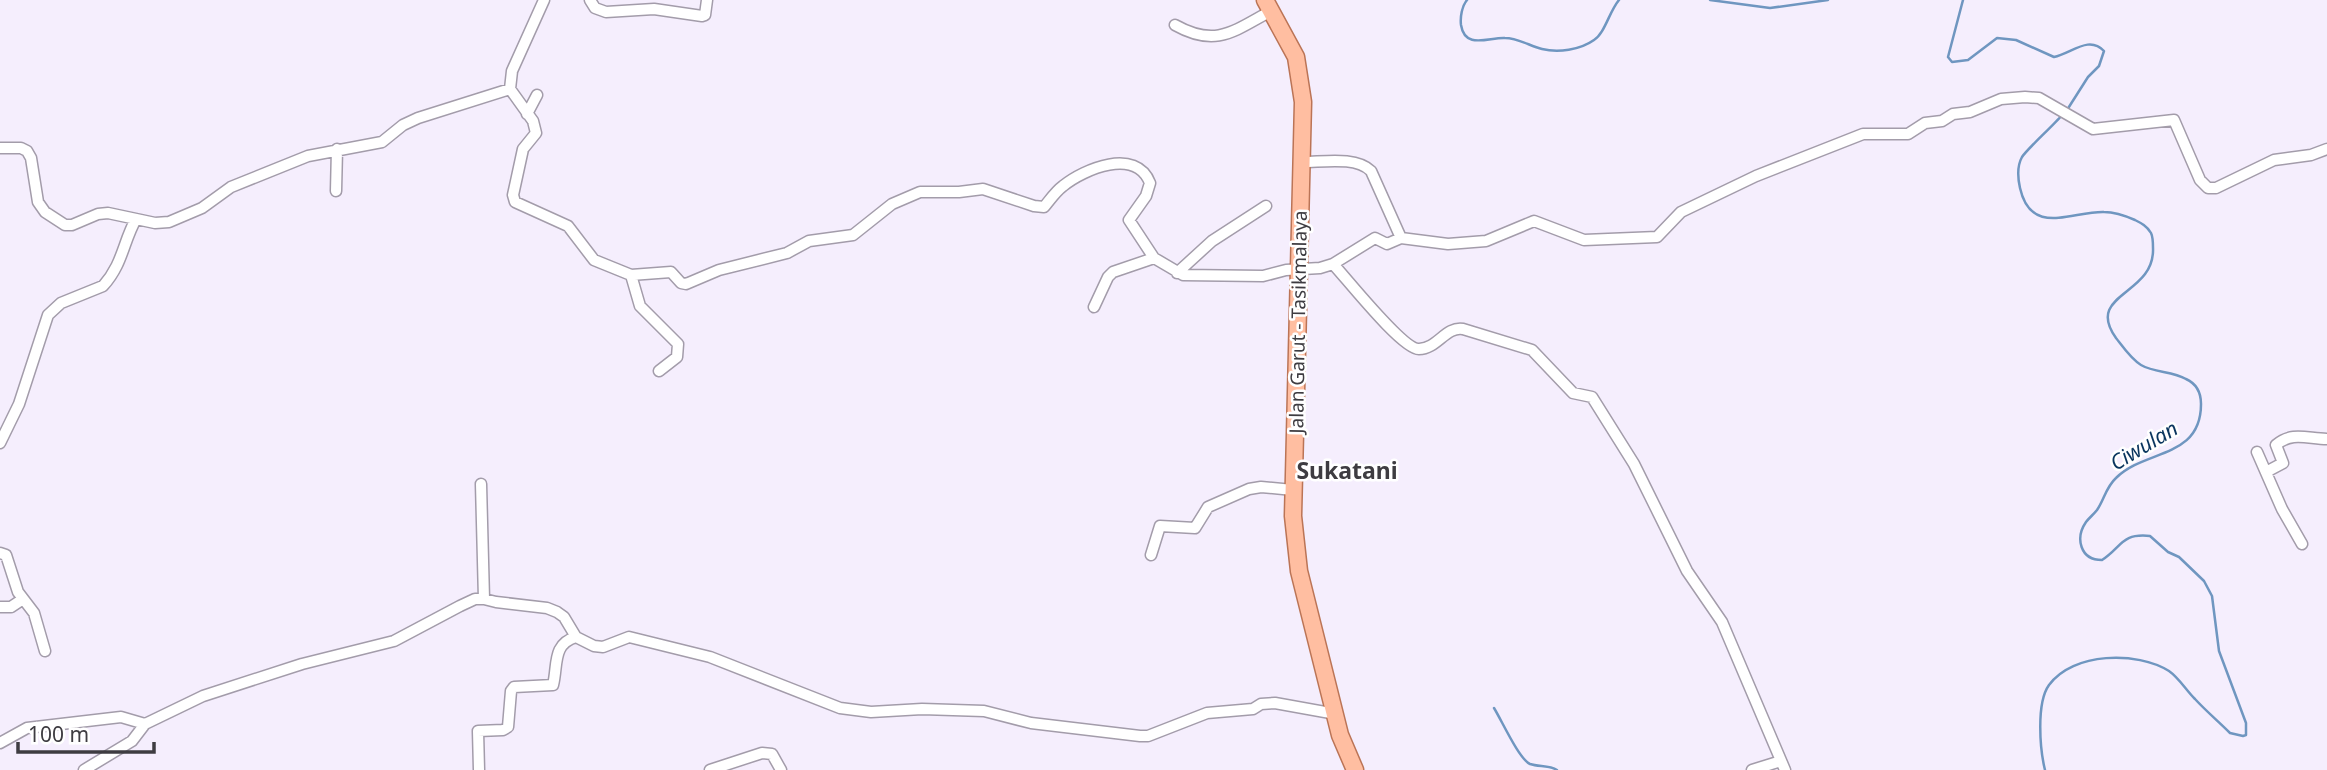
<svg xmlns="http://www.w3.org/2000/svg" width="2327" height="770" viewBox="0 0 2327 770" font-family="'Noto Sans',sans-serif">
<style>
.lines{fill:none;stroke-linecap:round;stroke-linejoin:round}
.stream{stroke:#6f96c0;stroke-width:2.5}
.street-casing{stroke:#a39caa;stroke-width:13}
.primary-casing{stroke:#bb7456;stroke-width:19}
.street{stroke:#fff;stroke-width:10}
.primary{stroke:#ffbea1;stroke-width:16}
.labels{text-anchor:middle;stroke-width:5;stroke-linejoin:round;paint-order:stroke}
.street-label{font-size:19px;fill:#3e3c41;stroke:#fff}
.water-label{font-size:21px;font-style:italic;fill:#0a355e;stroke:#fff}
.quarter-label{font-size:23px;font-weight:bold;fill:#3e3c41;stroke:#fff}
</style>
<rect width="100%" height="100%" fill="#f5eefd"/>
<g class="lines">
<path class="stream" d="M1467,0c-5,6 -7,17 -6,25 4,25 28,12 44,13 13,0 25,8 37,11 16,4 38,1 52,-9 11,-7 15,-28 25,-40
M1710,0l60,8 58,-8
M1963,0l-15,57 4,5 16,-2 29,-22 19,2 38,17c18,-4 35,-22 50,-6l-5,15 -11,11 -21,33
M1494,708c8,13 25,51 36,56 9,3 19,1 27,6
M2045,770c-5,-20 -9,-67 4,-85 24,-33 88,-34 120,-14 10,7 17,19 26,28 11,12 23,22 35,34l13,3 3,-1v-12l-27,-72 -7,-55 -8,-15 -25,-24 -11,-5 -18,-16c-29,-3 -28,11 -48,24 -22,0 -27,-22 -16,-38 3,-4 8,-8 11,-12 7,-10 9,-23 19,-32 29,-29 85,-19 85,-74 0,-12 -4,-20 -15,-25 -14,-8 -31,-6 -45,-14 -10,-6 -18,-18 -25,-27 -32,-45 39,-42 37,-90 0,-5 0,-11 -2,-15 -4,-7 -10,-10 -16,-13 -9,-4 -21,-8 -31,-8 -32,-1 -73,25 -84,-24 -2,-9 -3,-22 2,-31 5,-8 32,-32 40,-42"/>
<defs>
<path id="street" d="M590,0l5,8 11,4 48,-3 48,7 3,-1 2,-15
M1175,25c41,23 59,6 96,-14
M510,89l23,32 3,12 -13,16 -10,46 2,7 53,24 26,34 37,15 9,31 38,38 -1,13 -18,14
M527,114l10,-19
M0,148h21l6,3 4,7 7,44 7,10 20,13h7l26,-11 10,-1 47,10 14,-1 33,-14 29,-21 77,-31 74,-14 21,-17 15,-7 92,-29 2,-18 32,-71
M1303,162c20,0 53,-6 68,9l30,67
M336,191l1,-42
M1333,264c14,15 70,86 86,85 18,0 27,-23 44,-20l69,21 41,43 19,4 42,67 53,107 35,51 63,148
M1177,273l35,-32 54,-35
M631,275l40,-3 10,11 5,1 33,-14 68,-17 22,-12 44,-6 39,-31 28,-12h39l24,-3 51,17 10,1c6,-7 11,-15 19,-21 21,-17 73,-39 87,-3l-4,13 -17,24 25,38 29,17 80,1 23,-6 34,-2 13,-4 42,-26 12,6 14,-6 47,6 38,-3 48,-20 50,19 73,-3 24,-25 75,-36 107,-42h45l17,-11 17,-2 11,-7 17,-2 31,-13 24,-2 14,1 54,31 81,-9 26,60 8,8h8l58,-28 37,-5 16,-6
M1094,307l14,-30 5,-5 41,-14
M0,443l19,-39 29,-89 13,-12 42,-17c20,-22 20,-44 33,-67
M2257,452l25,57 20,35
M2266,472l17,-9 -7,-18c16,-14 32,-6 51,-6
M481,484l3,115
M0,553l6,2 12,37 16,21 11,38
M1151,555l9,-29 35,2 13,-21 41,-18 12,-2 32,3
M0,607h11l12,-8
M0,743l27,-15 94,-11 24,7 58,-28 99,-32 92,-23 66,-35 15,-7h9l12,3 51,6 10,4 7,5 12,20 18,9 9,1 26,-10 81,20 130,51 31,4 51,-3 62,2 47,12 109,13h8l59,-23 46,-4 8,-5 14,-1 61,11
M84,770l48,-29 13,-17
M479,770l-1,-39 25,-1 5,-3 3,-36 3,-4 39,-2c5,-20 -1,-41 23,-48
M710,770l52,-17 10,1 9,16
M1752,770l29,-9"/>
<path id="primary" d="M1265,0l31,57 7,45 -10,414 6,55 41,164 15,35"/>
</defs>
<use href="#street" class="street-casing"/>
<use href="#primary" class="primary-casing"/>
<use href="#street" class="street"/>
<use href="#primary" class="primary"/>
</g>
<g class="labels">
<g class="street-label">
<text transform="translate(1298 322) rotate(-89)" y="7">Jalan Garut - Tasikmalaya</text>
</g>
<g class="water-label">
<text transform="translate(2144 446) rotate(-31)" y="7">Ciwulan</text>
</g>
<g class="quarter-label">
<text x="1347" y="479">Sukatani</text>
</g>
</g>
<path d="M18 742v10h136v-10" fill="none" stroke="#3e3c41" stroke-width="3.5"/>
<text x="28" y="742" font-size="21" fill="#3e3c41" stroke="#ffffff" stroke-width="5" paint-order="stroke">100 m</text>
</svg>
